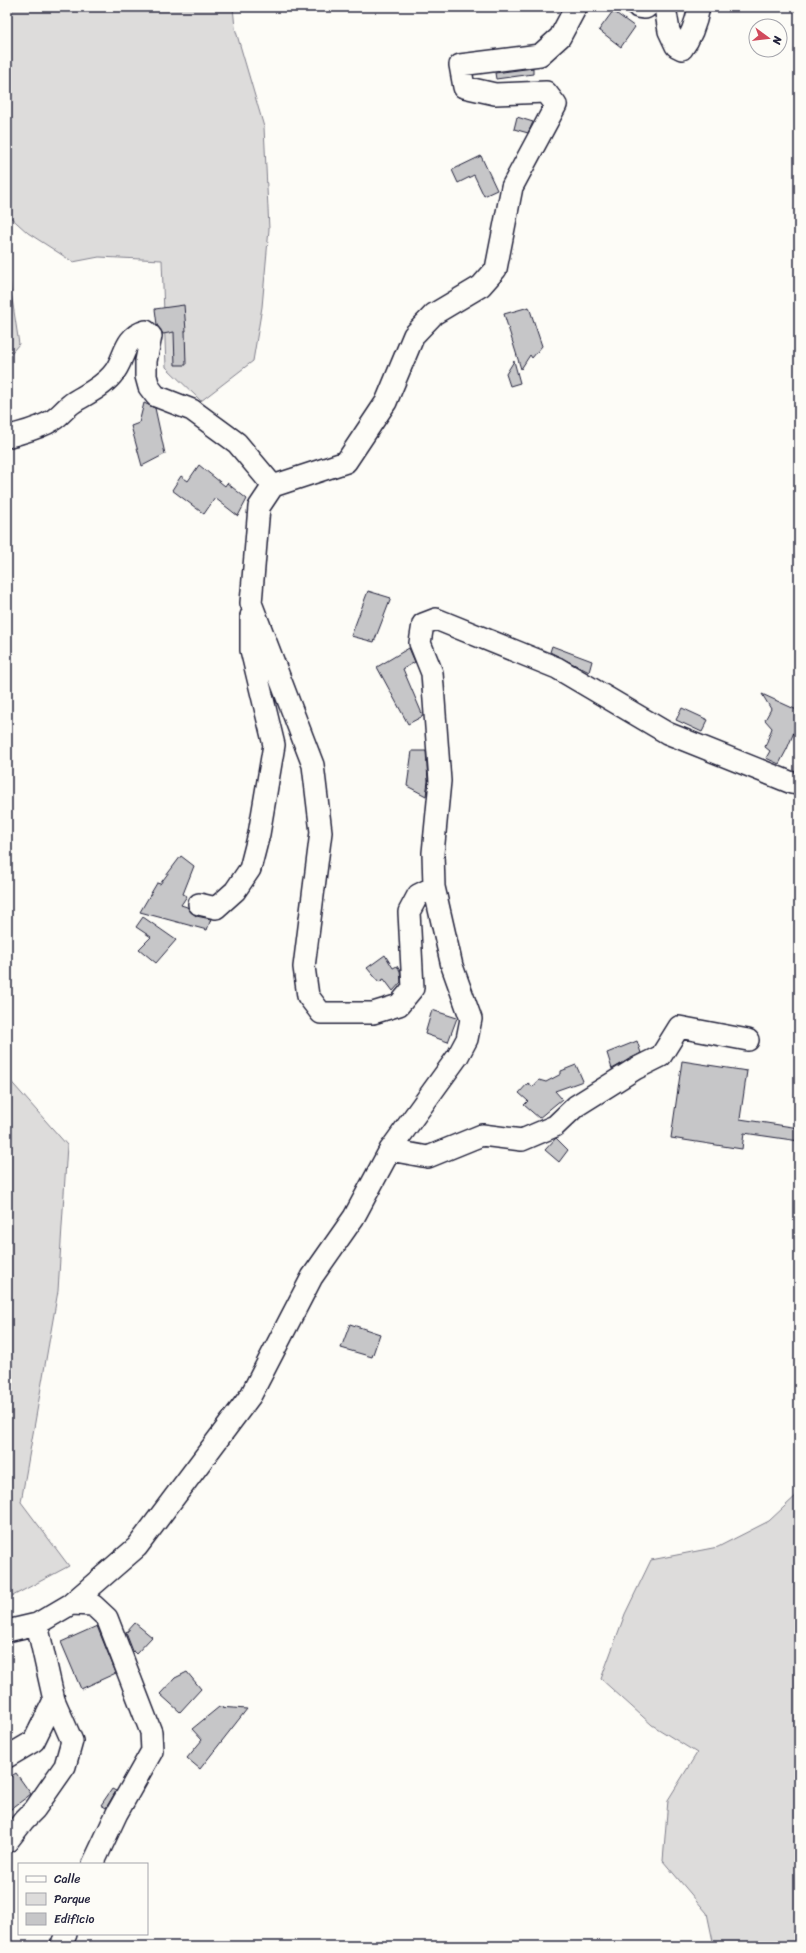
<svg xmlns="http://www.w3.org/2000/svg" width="806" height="1953" viewBox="0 0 806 1953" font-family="Sriracha,sans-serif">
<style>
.green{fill:#dddcdb;stroke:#807f8b}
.building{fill:#c6c6c8;stroke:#22223b}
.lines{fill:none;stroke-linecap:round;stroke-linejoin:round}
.minor-casing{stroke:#22223b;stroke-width:24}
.minor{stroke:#fdfcf7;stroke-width:21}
</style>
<rect width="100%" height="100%" fill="#fdfcf7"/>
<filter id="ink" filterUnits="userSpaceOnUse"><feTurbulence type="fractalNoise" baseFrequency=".025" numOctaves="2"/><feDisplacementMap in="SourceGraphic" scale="8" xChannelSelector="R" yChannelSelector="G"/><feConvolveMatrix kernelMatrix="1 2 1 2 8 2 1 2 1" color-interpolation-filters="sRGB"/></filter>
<g filter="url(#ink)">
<path class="green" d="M7,7h226l2,21 29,99 5,102 -7,78 -9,54 -52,40 -35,-34 -4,-107 -63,-3 -26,5 -45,-29 -21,-19z
M7,266l12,78 -12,14z
M7,1077l60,68 -9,146 -37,211 48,64 -62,33z
M799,1493v453h-85l-7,-33 -44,-52 5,-61 29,-47 -45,-28 -51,-46 24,-65 26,-54 67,-13 51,-26z"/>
<path class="building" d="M613,11l22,16 -14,20 -22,-17z
M533,68v6l-37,5 -1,-6z
M517,117l16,5 -5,11 -14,-4z
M481,156l16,34 -13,6 -10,-21 -16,8 -6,-13z
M184,305l2,26h-1l1,34h-11l-1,-33 -11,2 -6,-9 -2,-16z
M529,307l13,39 -10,12 -2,-3 -9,14 -17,-55z
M514,361l6,22 -10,3 -4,-12z
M144,403l11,5 10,46 -23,12 -11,-40 8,-3z
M199,465l26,21 2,-3 20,16 -9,17 -23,-18 -11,16 -32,-24 9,-14 7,5z
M368,591l23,7 -17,44 -23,-6z
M552,646l40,15 -3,11 -39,-20z
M409,648l6,14 -12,7 20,47 -15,8 -31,-57z
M762,694l37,17v9l-12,29 -8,15 -13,-6 4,-7 -5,-4 7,-19 -7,-8 6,-11z
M682,708l26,12 -6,12 -26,-12z
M412,751h14l2,30 -2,15 -19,-10z
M181,856l13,10 -11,28 4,2 -6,9 6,2 4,5 5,4 15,3 -4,11 -67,-18 17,-29 3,1z
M143,917l33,23 -20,23 -17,-14 12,-12 -15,-10z
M385,955l8,13 4,-2 3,5 1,11 -8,9 -9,-12 -5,3 -12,-14z
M432,1010l25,8 -9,24 -23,-8z
M637,1041l4,12 -29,16 -5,-16z
M682,1061l65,10 -7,48 59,9v13l-55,-8 -2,16 -71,-11z
M576,1065l7,16 -28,10 7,8 -23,19 -15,-13 4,-4 -9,-8 9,-10 5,4 6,-7 7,2 15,-8v-3z
M556,1138l12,12 -9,12 -14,-12z
M350,1324l30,10 -8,23 -31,-9z
M135,1623l17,14 -16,17 -3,-3 -7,-18z
M97,1626l19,47 -35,16 -20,-47z
M187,1672l14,17 -21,23 -20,-18 15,-16z
M219,1707l28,2 -47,60 -13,-11 15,-18 -10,-11z
M16,1773l15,21 -24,18v-33z
M112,1789l4,2 -10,17 -5,-3z"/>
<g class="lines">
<defs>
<path id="minor" d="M638,7l7,1 2,-1
M665,7l4,24 7,15 6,3c10,-13 14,-26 17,-42
M7,437c16,-5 32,-8 46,-17 8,-5 13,-13 21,-18 13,-8 28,-15 38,-27 14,-15 10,-38 34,-44l5,5 -5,25v15l3,11 7,9 36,14 45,33 36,43
M434,887l-1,-34 7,-72 -8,-108 -12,-30 3,-19 13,-5 121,49 110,65 125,50 7,1
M199,904l17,4 19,-17 15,-22 9,-35 15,-89 -23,-95v-34
M390,1150l38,7 54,-22 40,5 33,-14 21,-20 59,-37 26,-13 18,-29 69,13
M71,1604l22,1 14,13 44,114 1,19 -35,62 -24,51
M7,1631l30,-7 34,-20 66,-57 114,-152 61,-118 42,-60 36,-67 68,-94 9,-17 4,-20 -19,-53 -18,-79 -16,8 -9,17 4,76 -14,17 -26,8h-52l-13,-17 -4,-29 17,-135 -8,-67 -62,-162 8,-96 14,-21 73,-24 40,-60 28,-67 20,-21 47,-28 15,-17 16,-82 44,-82 -10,-13 -51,2 -31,-7 -4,-22 80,-10 20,-18 16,-30
M7,1757l27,-16 20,-41
M7,1842l17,-22 11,-11 30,-43 7,-25 -18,-41 -17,-76
M61,1946l5,-12"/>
</defs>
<use href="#minor" class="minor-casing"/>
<use href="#minor" class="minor"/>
</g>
</g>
<rect width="806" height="1953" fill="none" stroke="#fdfcf7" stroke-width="24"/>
<rect x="12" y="12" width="782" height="1929" fill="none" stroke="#22223b" stroke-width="1.5" filter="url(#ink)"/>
<rect x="18" y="1863" width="130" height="72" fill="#fdfcf7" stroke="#a5a5ac"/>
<rect x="26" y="1876" width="20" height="6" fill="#fdfcf7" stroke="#a5a5ac"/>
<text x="54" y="1883" font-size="12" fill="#22223b">Calle</text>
<rect x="26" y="1893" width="20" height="12" fill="#dddcdb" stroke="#a5a5ac"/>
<text x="54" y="1903" font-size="12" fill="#22223b">Parque</text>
<rect x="26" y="1913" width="20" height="12" fill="#c6c6c8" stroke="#a5a5ac"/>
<text x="54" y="1923" font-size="12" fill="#22223b">Edificio</text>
<g transform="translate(768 38) rotate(105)"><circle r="19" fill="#fdfcf7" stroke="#a5a5ac"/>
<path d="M0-3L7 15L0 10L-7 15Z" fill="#d1495b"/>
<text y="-6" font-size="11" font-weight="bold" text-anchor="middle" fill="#22223b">N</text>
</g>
</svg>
